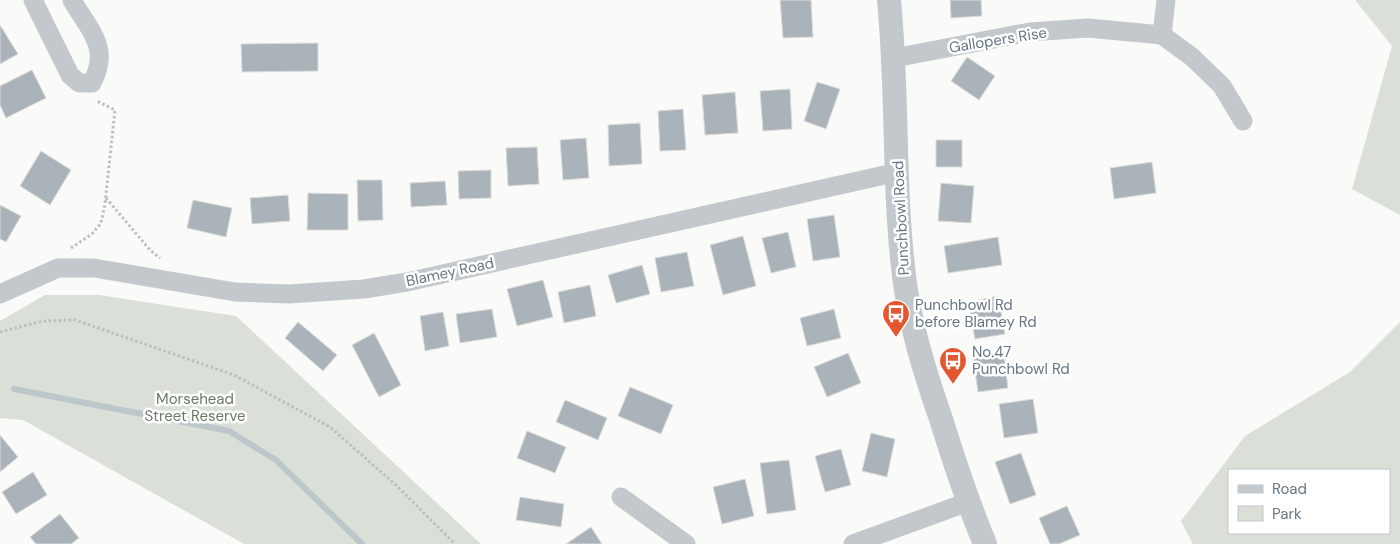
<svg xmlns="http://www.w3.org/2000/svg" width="1400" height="544" viewBox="0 0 1400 544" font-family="'DM Sans',sans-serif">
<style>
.green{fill:#dadfd7;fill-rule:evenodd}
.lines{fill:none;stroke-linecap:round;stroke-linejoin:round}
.stream{stroke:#bbc7cb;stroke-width:6}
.building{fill:#aab3b9;stroke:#dcdcda}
.path{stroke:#bbbfc2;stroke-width:3;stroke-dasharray:2.5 2.5;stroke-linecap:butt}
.minor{stroke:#c3c8cc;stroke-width:19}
.tertiary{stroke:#c3c8cc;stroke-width:24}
.labels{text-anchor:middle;stroke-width:5;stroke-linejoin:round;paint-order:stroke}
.street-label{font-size:15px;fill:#657683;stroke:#fff}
.poi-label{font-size:15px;fill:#657683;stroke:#fff;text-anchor:start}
.park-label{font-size:15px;fill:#687a64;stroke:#fff}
</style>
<rect width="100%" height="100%" fill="#fafaf8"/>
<path class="green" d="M1355,0h45v215l-48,-26 40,-143z
M45,295h54l137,21 245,228h-237l-221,-124 -23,-2v-97z
M1400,322v222h-207l-12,-23 64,-85 105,-64zM1229,470h160v63h-160z"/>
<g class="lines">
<path class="stream" d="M14,389l215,42 47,29 86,84"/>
</g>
<path class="building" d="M780,0h31l2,37 -30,1z
M950,0h31l1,16 -31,2z
M0,25l18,29 -18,10z
M318,43v28l-76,1 -1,-28z
M967,57l28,19 -16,24 -28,-19z
M32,70l14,28 -40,20 -6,-13v-19z
M817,82l23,7 -14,40 -22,-8z
M790,89l2,40 -29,2 -3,-40z
M735,92l3,41 -33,2 -3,-40z
M683,109l3,41 -26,1 -2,-40z
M640,123l2,41 -33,2 -1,-41z
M586,138l3,40 -26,2 -3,-40z
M936,140h26v27h-26z
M537,147l2,37 -31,2 -2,-38z
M41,151l30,19 -21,35 -30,-19z
M1152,162l4,31 -42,6 -4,-31z
M491,170v28l-32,1 -1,-28z
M357,180h25l1,40 -25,1z
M445,181l2,24 -36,2 -1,-24z
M941,183l33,3 -3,37 -33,-2z
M308,193l40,1v36h-41z
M288,195l2,26 -38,3 -2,-26z
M193,200l39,8 -6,29 -39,-9z
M0,205l21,11 -15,26 -6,-3z
M834,215l6,42 -27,4 -6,-42z
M788,232l8,35 -25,6 -9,-35z
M743,236l13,50 -33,9 -13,-50z
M998,237l4,28 -54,8 -4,-27z
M687,252l7,34 -33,6 -6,-34z
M642,265l8,29 -34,9 -8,-28z
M543,280l10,37 -36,9 -10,-37z
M590,285l6,31 -32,7 -6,-31z
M998,296l7,38 -30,5 -7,-37z
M492,309l5,28 -37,6 -4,-29z
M834,309l7,29 -34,8 -7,-28z
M443,312l6,34 -24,5 -5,-35z
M298,322l39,33 -14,16 -38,-33z
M374,333l27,52 -22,12 -27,-52z
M848,353l13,30 -34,14 -13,-30z
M1004,354l4,34 -30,4 -5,-34z
M630,387l43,18 -12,29 -43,-18z
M1033,399l5,34 -34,5 -5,-34z
M565,400l42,18 -9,22 -42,-18z
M527,431l39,16 -11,26 -38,-15z
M871,433l24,6 -8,38 -25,-6z
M0,435l18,22 -18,15z
M841,449l10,36 -26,7 -10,-36z
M1021,453l15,42 -26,9 -15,-42z
M789,460l7,50 -29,4 -7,-51z
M33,472l14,23 -31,19 -14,-22z
M745,479l9,37 -32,8 -9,-37z
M520,497l44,7 -3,23 -45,-7z
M1067,506l13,29 -21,9h-9l-11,-26z
M60,514l19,24 -8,6h-35l-6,-7z
M591,527l11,17h-36z"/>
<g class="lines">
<path class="path" d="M106,198l44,52 10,8
M71,248l21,-14 9,-11 4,-19 10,-94 -18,-9
M0,332l43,-11 32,-1 159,55 96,52 67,59 58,58"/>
<path class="minor" d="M33,0l37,75 9,8h13c19,-36 -3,-53 -20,-83
M1162,35l4,-35
M894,58l136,-26 58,-4 74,7 30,22 30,29 21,35
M0,294l58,-26h36l141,24 54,2 75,-5 43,-7 491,-110
M621,497l65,47
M853,544l115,-42"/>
<path class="tertiary" d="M889,0c9,92 4,185 15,276 6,49 21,97 37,143 13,42 27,84 44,125"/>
</g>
<defs>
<symbol id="bus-pin" viewBox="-11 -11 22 30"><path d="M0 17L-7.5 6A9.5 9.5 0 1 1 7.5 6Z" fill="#e4572e" stroke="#fff"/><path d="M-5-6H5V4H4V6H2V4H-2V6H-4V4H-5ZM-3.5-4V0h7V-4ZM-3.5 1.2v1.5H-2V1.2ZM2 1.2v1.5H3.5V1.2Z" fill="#fff"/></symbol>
</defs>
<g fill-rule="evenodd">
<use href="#bus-pin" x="880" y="298" width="32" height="43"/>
<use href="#bus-pin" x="937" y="345" width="32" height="43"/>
</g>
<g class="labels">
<g class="street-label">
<text transform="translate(998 40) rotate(-9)" y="5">Gallopers Rise</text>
<text transform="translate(901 218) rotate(-93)" y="5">Punchbowl Road</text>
<text transform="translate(450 272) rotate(-12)" y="5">Blamey Road</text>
</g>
<g class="poi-label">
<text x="915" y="310">Punchbowl Rd<tspan x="915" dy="17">before Blamey Rd</tspan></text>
<text x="972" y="357">No.47<tspan x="972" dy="17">Punchbowl Rd</tspan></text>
</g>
<g class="park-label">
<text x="195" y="404">Morsehead<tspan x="195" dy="17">Street Reserve</tspan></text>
</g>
</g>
<rect x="1228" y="469" width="162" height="65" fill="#ffffff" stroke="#c1c8cd"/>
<rect x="1238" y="485" width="25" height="8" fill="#c3c8cc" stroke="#c1c8cd"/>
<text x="1272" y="494" font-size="15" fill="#657683">Road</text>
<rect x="1238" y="506" width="25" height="15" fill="#dadfd7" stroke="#c1c8cd"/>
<text x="1272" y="519" font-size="15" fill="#657683">Park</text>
</svg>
